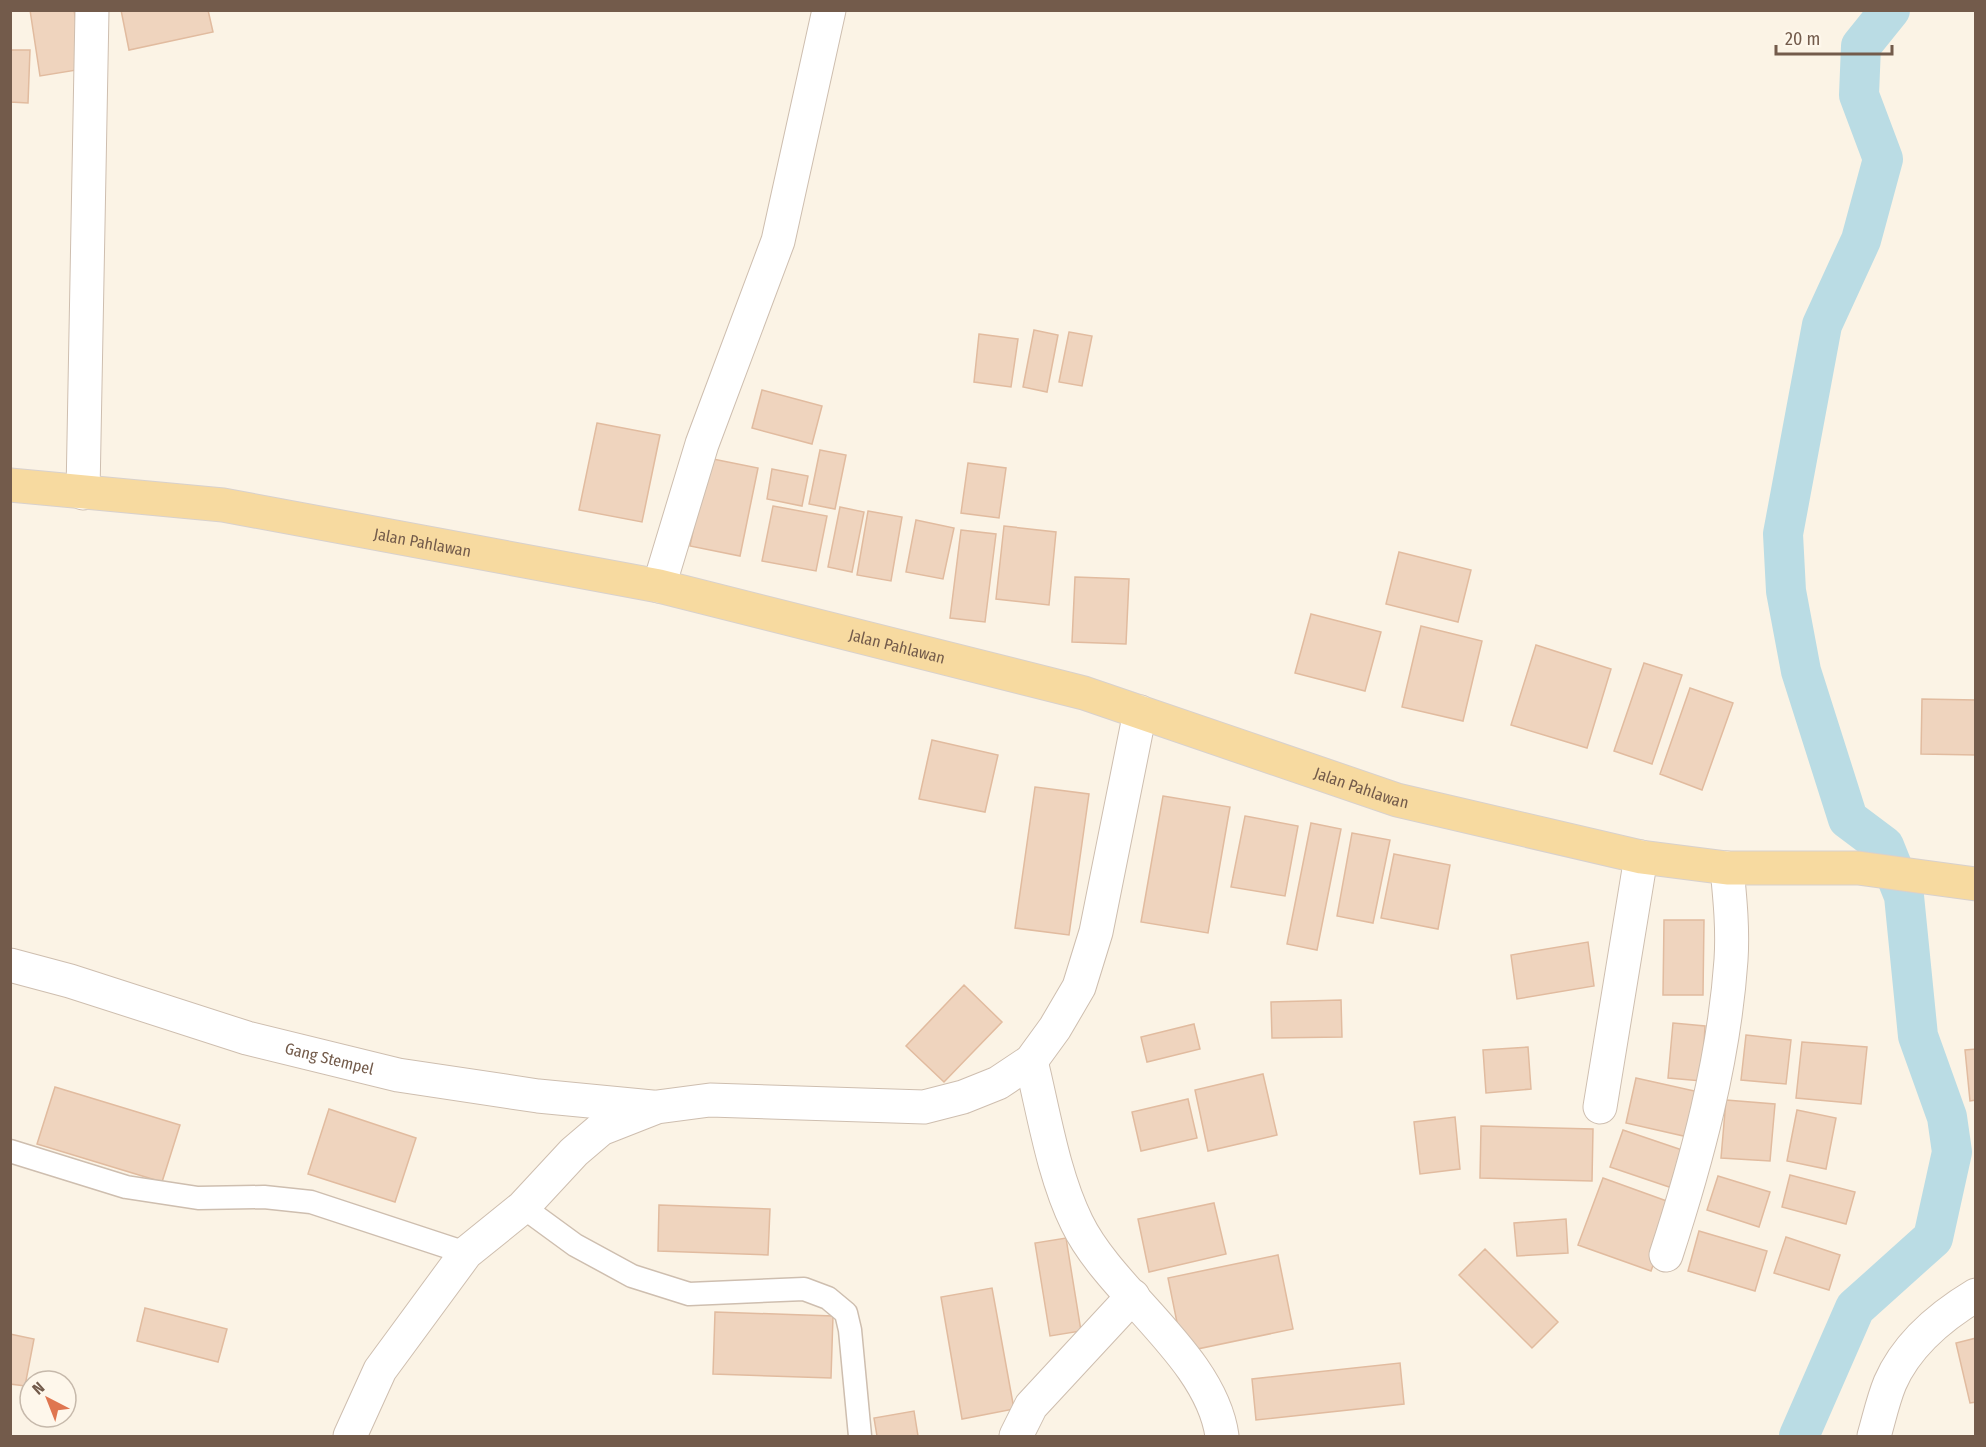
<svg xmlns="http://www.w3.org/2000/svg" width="1986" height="1447" viewBox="0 0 1986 1447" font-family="'Fira Sans Condensed',sans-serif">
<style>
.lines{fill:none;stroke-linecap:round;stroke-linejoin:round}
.canal{stroke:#badce4;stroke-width:40}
.building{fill:#efd4be;stroke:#e1bb9f;stroke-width:1.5}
.service-casing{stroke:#cebeaf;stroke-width:25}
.minor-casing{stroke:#cebeaf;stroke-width:35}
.primary-casing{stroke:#d8d1cd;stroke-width:35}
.service{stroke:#fff;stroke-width:22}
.minor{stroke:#fff;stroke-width:33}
.primary{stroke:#f7daa0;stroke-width:33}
.labels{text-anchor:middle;stroke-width:5;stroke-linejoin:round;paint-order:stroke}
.street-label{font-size:16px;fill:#735b4b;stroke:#fef7eb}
</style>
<rect width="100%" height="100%" fill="#fbf3e5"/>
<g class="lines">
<path class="canal" d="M1799,1436l56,-128 78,-70 19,-86 -5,-35 -29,-81 -14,-140 -20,-50 -36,-27 -47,-148 -15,-80 -3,-57 39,-209 39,-85 22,-81 -24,-64 2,-49 29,-36"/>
</g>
<path class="building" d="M30,10h44l9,59 -43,7z
M121,10h87l5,22 -84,18z
M10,50h20l-2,53 -18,-1z
M1034,330l24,5 -11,57 -24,-5z
M1069,332l23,4 -10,50 -23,-4z
M979,334l39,5 -7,48 -37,-5z
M762,390l60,16 -10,38 -60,-16z
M597,423l63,12 -18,87 -63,-12z
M820,450l26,5 -11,54 -26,-5z
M708,458l50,10 -18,88 -50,-10z
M968,463l38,5 -7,50 -38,-5z
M772,469l36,7 -6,30 -35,-7z
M773,506l54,10 -11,55 -54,-10z
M840,507l24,5 -12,60 -24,-5z
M868,511l34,6 -11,64 -34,-6z
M916,520l38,8 -11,51 -37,-7z
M1004,526l52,6 -7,73 -53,-6z
M961,530l35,4 -11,88 -35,-4z
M1399,552l72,18 -13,52 -72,-18z
M1075,577l54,2 -3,65 -54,-2z
M1311,614l70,18 -16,59 -70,-18z
M1421,626l61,15 -19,80 -61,-14z
M1536,645l75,24 -24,79 -76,-23z
M1644,663l38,12 -30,89 -38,-13z
M1690,688l43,15 -31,87 -42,-16z
M1922,699l54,1v55l-55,-1z
M932,740l66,15 -13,57 -66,-13z
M1035,787l54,7 -20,141 -54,-7z
M1163,796l67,11 -22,126 -67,-11z
M1245,816l53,10 -13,70 -54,-9z
M1311,823l30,6 -24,121 -30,-6z
M1352,833l38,7 -17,83 -36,-7z
M1394,854l56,11 -12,64 -57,-11z
M1664,920h40l-1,75h-40z
M1588,942l6,44 -77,13 -6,-44z
M964,985l38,37 -58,60 -38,-36z
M1341,1000l1,37 -70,1 -1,-36z
M1673,1023l32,3 -3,55 -34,-3z
M1194,1024l6,25 -53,13 -6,-25z
M1746,1035l45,5 -5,44 -45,-4z
M1802,1042l65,5 -6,57 -65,-6z
M1528,1047l3,42 -45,4 -3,-43z
M1976,1049v51l-6,1 -5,-51z
M1263,1074l14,61 -69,16 -13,-61z
M1636,1078l63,14 -11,45 -62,-14z
M55,1087l125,38 -18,57 -125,-38z
M1188,1099l9,39 -56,13 -9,-39z
M1726,1100l49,4 -5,57 -49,-3z
M329,1109l87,29 -21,64 -87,-28z
M1797,1110l39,8 -10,51 -39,-8z
M1455,1117l5,52 -40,5 -6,-52z
M1481,1126l112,3 -1,52 -112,-3z
M1623,1130l65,22 -13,37 -65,-22z
M1790,1175l65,17 -9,32 -64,-17z
M1718,1176l52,16 -11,35 -52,-17z
M1603,1178l72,26 -24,67 -73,-26z
M1214,1203l12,51 -77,18 -11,-53z
M659,1205l111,4 -2,46 -110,-4z
M1566,1219l2,34 -51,3 -3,-33z
M1699,1231l68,20 -12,40 -67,-20z
M1786,1237l54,18 -11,35 -55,-17z
M1066,1238l15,93 -31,5 -15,-93z
M1485,1249l73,73 -26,26 -73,-73z
M1278,1255l15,74 -110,23 -15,-74z
M992,1288l22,121 -52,10 -21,-122z
M145,1308l82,21 -9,33 -81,-21z
M715,1312l118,4 -2,62 -118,-4z
M10,1334l24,5 -9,47 -15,-2z
M1976,1338v64l-6,1 -14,-60z
M1400,1363l4,41 -148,16 -4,-41z
M914,1411l4,25h-41l-3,-18z"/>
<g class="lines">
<defs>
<path id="service" d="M10,1151l116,36 72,11 66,-1 47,5 155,51
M523,1207l52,38 57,31 57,18 115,-5 24,9 18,15 4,17 10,106"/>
<g id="minor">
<path d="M83,493l9,-483"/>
<path d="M659,586l43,-142 76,-203 51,-231"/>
<path id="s1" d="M10,965l60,16 177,57 151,37 140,21 114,11"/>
<path d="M1031,1061c13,53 22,113 46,162 34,70 134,133 145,213"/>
<path d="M1600,1107l41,-250"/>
<path d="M1666,1255c31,-95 58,-195 65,-295 2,-31 -1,-61 -4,-92"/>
<path d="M350,1436l30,-66 86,-117 57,-46 51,-55 27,-23 56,-22 53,-7 214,7 39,-10 35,-14 33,-22 24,-33 24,-41 17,-55 44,-220"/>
<path d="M1016,1436l15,-30 102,-110"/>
<path d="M1874,1436c5,-17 9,-36 16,-53 16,-37 51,-67 86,-88"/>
</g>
<g id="primary">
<path id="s2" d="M10,485l213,20 436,81 425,107 313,107 244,57 86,11h131l118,16"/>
</g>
</defs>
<use href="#service" class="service-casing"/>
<use href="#minor" class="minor-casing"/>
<use href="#primary" class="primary-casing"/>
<use href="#service" class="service"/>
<use href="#minor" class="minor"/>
<use href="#primary" class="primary"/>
</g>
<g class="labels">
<g class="street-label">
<text dy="6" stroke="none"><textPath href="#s2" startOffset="417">Jalan Pahlawan</textPath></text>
<text dy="6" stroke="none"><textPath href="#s2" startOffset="903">Jalan Pahlawan</textPath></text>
<text dy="6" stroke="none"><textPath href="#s2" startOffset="1389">Jalan Pahlawan</textPath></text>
<text dy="6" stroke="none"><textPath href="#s1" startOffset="333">Gang Stempel</textPath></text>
</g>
</g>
<rect width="1986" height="1447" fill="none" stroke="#735b4b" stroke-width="24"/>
<g transform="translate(48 1399) rotate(318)"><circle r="28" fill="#fef7eb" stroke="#c6b9ab" stroke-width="1.5"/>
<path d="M0-4.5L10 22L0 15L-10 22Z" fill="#df7650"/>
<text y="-9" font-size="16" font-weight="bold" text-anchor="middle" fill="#735b4b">N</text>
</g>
<path d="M1776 45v9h116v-9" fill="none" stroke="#735b4b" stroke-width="3"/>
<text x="1785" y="45" font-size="18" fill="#735b4b" stroke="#fef7eb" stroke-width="4.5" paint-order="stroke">20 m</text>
</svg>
